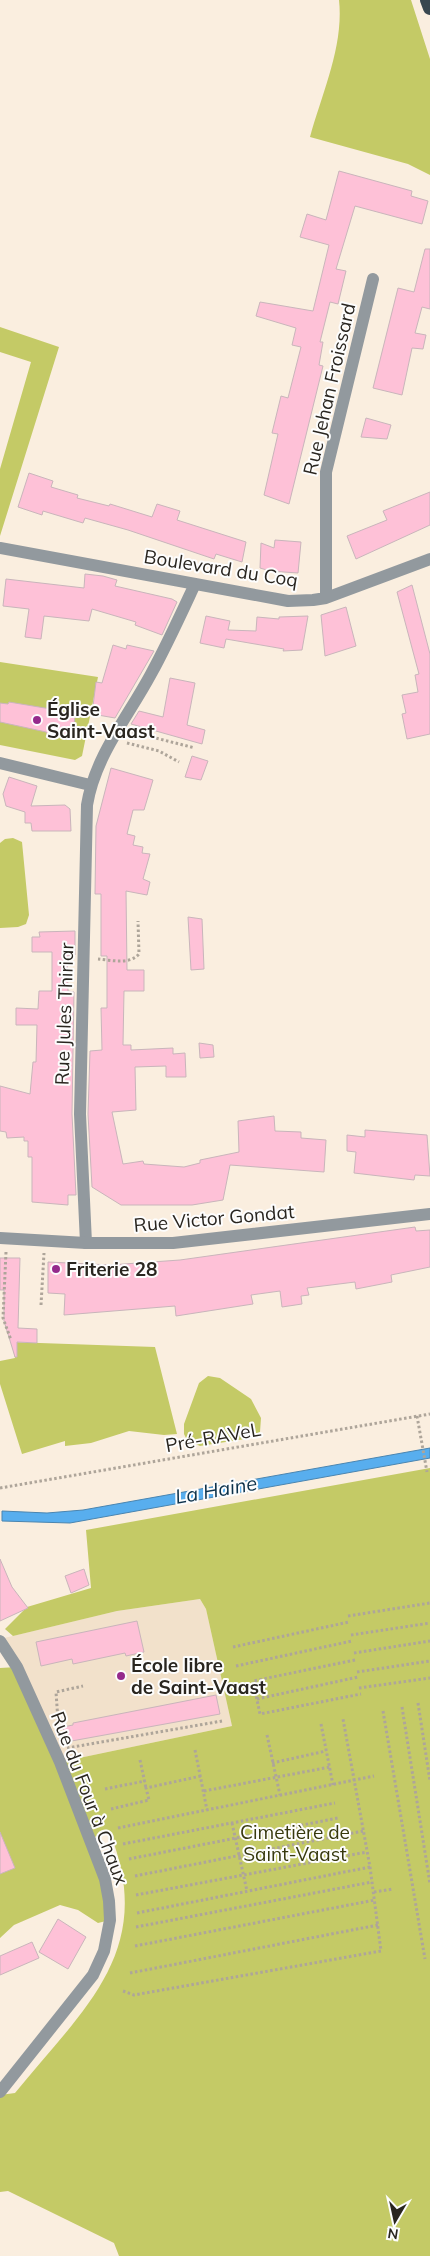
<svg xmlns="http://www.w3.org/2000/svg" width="430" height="2256" viewBox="0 0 430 2256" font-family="Mulish,sans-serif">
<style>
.built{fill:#f2e1cb}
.green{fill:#c4ca66}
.water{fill:#58aeee;stroke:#4a85b0}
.building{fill:#fec1d7;stroke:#c9b5bb}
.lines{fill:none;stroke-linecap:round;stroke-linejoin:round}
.path{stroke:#aea59a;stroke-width:3;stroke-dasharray:2.5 2.5;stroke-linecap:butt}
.minor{stroke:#92999e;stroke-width:12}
.tertiary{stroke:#92999e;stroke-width:12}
.trunk{stroke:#39474f;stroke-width:14}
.poi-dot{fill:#952a8c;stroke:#fdfdfd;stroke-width:2}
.labels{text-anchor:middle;stroke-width:4;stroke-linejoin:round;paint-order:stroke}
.street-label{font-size:19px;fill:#29251f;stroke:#fdfdfd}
.poi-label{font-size:19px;font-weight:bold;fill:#29251f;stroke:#fdfdfd;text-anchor:start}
.park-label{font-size:19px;fill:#37390e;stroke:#fdfdfd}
.water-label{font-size:20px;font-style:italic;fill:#0d324b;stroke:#fdfdfd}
</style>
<rect width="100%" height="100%" fill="#faeedf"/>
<path class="built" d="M200,1599l6,10 26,117 -172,36 -60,-123 117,-28z"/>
<path class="green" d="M339,0h72l19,59v116l-22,-11 -98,-27c12,-44 34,-91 29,-137z
M0,327l59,20 -59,189v-67l31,-107 -31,-10z
M0,662l98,15 -16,79 -7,4 -75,-15z
M13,838l9,4 7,73 -3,9 -8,3 -18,1v-85l5,-4z
M11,1342l144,5 22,87 -13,1 -35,-4 -38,12 -26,3v-5l-43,13 -22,-70v-23l15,-3z
M208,1376l12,2 31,21 10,19 -1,14 -15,7 -45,7 -13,-6 -3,-6v-10l15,-41z
M430,1468v788h-311l-5,-13 -106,-52 -8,1v-97l15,-2c68,-84 142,-142 95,-260l-20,5 20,82 -12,3 -20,-13 -18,-5 -46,20 -14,13v-270l17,-1 43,95 172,-36 -26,-117 -6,-10 -83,12 -104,25 -8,-7 22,-22 64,-19 -5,-58z"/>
<path class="water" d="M430,1448v10l-360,65 -68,-2v-10l45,2 36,-3z"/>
<path class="building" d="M339,171l73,20 -1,5 17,5 -6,23 -67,-18 -19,63 10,2 -8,33 -8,-2 -10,40h3l-4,23 4,1 -34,138 -25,-9 14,-61 -6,-1 9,-37 7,2 13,-51 -9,-2 4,-17 -40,-12 4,-14 53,9 16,-66 -29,-8 7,-23 19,6z
M425,249h5v60l-8,-2 -7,26 11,2 -3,14 -11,-1 -10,47 -29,-7 25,-100 16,4z
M366,418l25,7 -4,14 -26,-2z
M29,473l24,8 -2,6 27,8 -1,3 32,8 1,-2 42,13 5,-13 23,7 -3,9 69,22 -4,20 -26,-8 -2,5 -86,-29 -43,-12 -2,5 -40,-12 -1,4 -24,-8z
M430,492v33l-74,34 -9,-23 40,-16 -4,-9z
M275,540l26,2 -3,31 -28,-2 -10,-3 1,-25 13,5z
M85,574l18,2 14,4 -2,6 57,13 5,3 -15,33 -27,-10 1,-3 -44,-13 -3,12 -45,-5 -3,23 -16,-2 4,-28 -26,-3 3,-27 78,9z
M412,585l18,69v80l-23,5 -5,-25 4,-1 -4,-18 16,-3 -3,-17 4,-1 -22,-82z
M346,607l10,39 -31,10 -4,-41z
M206,616l24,5 -2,9 28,1 1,-14 22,2v-2l29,-1 -6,34 -19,1 1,-2 -58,-10 -2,9 -24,-5z
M113,645l13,4 1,-4 27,6 -39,67 -23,-4 4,-32 6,1z
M170,678l25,5 -8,42 18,5 -3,14 -71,-20 8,-13 24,6z
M9,702l48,8 3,2 15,3 -2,22 -17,-2 -6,3 -4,-6 -46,-10v-19l8,1z
M192,756l16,5 -7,19 -16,-3z
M111,768l42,12 -9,30h-11l-6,24 8,2 -2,9 10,2 -1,6 8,1 -7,25 7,3 -3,13 -21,-4 1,79h17v21h-20l-1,54h8v5l42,-2v6l12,-1 1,24h-20v-11l-31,1 1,43 -24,2 11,52 20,-3 1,3 40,3 16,-4v-3l39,-8 -1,-31 36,-5 1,15 26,1v6l25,2 -2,32 -94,-7 -7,35 -31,5h-71l-29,-18 -4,-73 2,-63 12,-1 -1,-42h6v-52h-6v-62h-6l1,-68z
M9,777l28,9 -6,20 34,-1 5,4 1,22h-39l-1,-8h-6v-11l-19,-6 -3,-12z
M188,917l14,2 2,50 -13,1z
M75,931v24l-8,1 1,35 6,1 -2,122 4,81h-8v10l-36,-3v-45h-4v-16h-4v-4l-17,1 -1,-6 -6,-1v-45l30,8 3,-32h3l1,-37h-21v-17l22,1 1,-18h13v-39h-20v-15h8l-1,-5z
M199,1043l14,2 1,12 -14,1z
M365,1130l62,5 3,41 -15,-1 -1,5 -60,-7 2,-21 -9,-1v-16l18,2z
M415,1227l1,4 14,-1v37l-39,8 1,7 -36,7 -1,-7 -48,6 2,7 -8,1 1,8 -20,3 -2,-16 -29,4 2,9 -77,12 -1,-10 -111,9 1,-21 -17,-1v-31l62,3 70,-5z
M0,1258h20l-2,70 19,1v14l-20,-1v15h-2l-11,-36v-31h-4z
M0,1559l12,28 16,21 -28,13z
M84,1569l5,16 -18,8 -6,-17z
M137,1621l7,31 -18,4 -1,-3 -52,11 -1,-5 -31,7 -5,-24z
M216,1695l4,19 -154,28 -3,-15 10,-2v-2z
M0,1832l15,36 -15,6z
M58,1919l28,18 -18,32 -29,-17z
M32,1942l7,16 -39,17v-19z"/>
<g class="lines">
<path class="path" d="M132,732l63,16
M127,743l32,8 20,11
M98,959c12,1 32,6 41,-5l-1,-33
M6,1252l-3,66 8,22
M41,1305l3,-52
M417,1416l10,56
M0,1488l430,-74
M348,1616l82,-13
M351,1635l79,-12
M233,1647l116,-25
M354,1653l76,-12
M355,1660l-102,21 7,33 101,-20
M236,1666l116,-25
M357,1672l73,-11
M359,1688l71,-10
M257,1699l101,-22
M418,1703l12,78
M402,1707l28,177
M383,1711l42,248
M58,1721l-2,-29 27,-6
M321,1724l12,61
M267,1735l13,60
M67,1748l155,-27
M195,1750l12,60
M140,1760l6,28
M272,1763l54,-12
M105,1789l40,-8
M204,1791l126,-24
M111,1809l38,-9 -3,-12 55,-12
M232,1823l15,68
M118,1828l256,-52
M123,1844l212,-41
M129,1859l209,-41
M135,1876l228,-45
M374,1892l19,-3
M136,1895l231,-43
M137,1913l233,-46
M136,1927l236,-45
M135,1946l240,-46
M130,1973l248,-48
M123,1991l11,4 247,-44 -11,-84 -27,-148"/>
<path class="minor" d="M0,548l288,53 25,-1 13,-2 104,-39
M326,598v-126l47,-193
M0,763l90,22
M86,1243l-6,-129 7,-309c8,-49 41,-88 64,-131 16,-29 30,-60 44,-90"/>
<path class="tertiary" d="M0,1238l86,5h87l257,-29
M0,1641l17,26 43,95 45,117 4,22 1,19 -6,31 -11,24 -93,117"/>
<path class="trunk" d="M427,0l3,8"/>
</g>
<g class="poi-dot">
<circle cx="37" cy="720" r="5"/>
<circle cx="56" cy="1269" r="5"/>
<circle cx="121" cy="1676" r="5"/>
</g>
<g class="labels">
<g class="street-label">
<text transform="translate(329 389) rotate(-77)" y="7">Rue Jehan Froissard</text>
<text transform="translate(221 568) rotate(9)" y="7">Boulevard du Coq</text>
<text transform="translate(64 1014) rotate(-88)" y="7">Rue Jules Thiriar</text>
<text transform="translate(214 1218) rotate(-5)" y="7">Rue Victor Gondat</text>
<text transform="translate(213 1437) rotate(-10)" y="7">Pré-RAVeL</text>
<text transform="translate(90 1798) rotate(69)" y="7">Rue du Four à Chaux</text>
</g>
<g class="poi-label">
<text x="47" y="716">Église<tspan x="47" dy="22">Saint-Vaast</tspan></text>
<text x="66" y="1276">Friterie 28</text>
<text x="131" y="1672">École libre<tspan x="131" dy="22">de Saint-Vaast</tspan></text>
</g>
<g class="park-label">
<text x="295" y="1839">Cimetière de<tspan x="295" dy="22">Saint-Vaast</tspan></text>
</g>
<g class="water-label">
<text transform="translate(216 1490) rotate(-10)" y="7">La Haine</text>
</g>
</g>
<g transform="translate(395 2221) rotate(189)" stroke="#fdfdfd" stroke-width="4" paint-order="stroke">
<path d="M0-4L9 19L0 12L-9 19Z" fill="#29251f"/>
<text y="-8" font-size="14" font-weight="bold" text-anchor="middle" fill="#29251f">N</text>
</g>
</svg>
